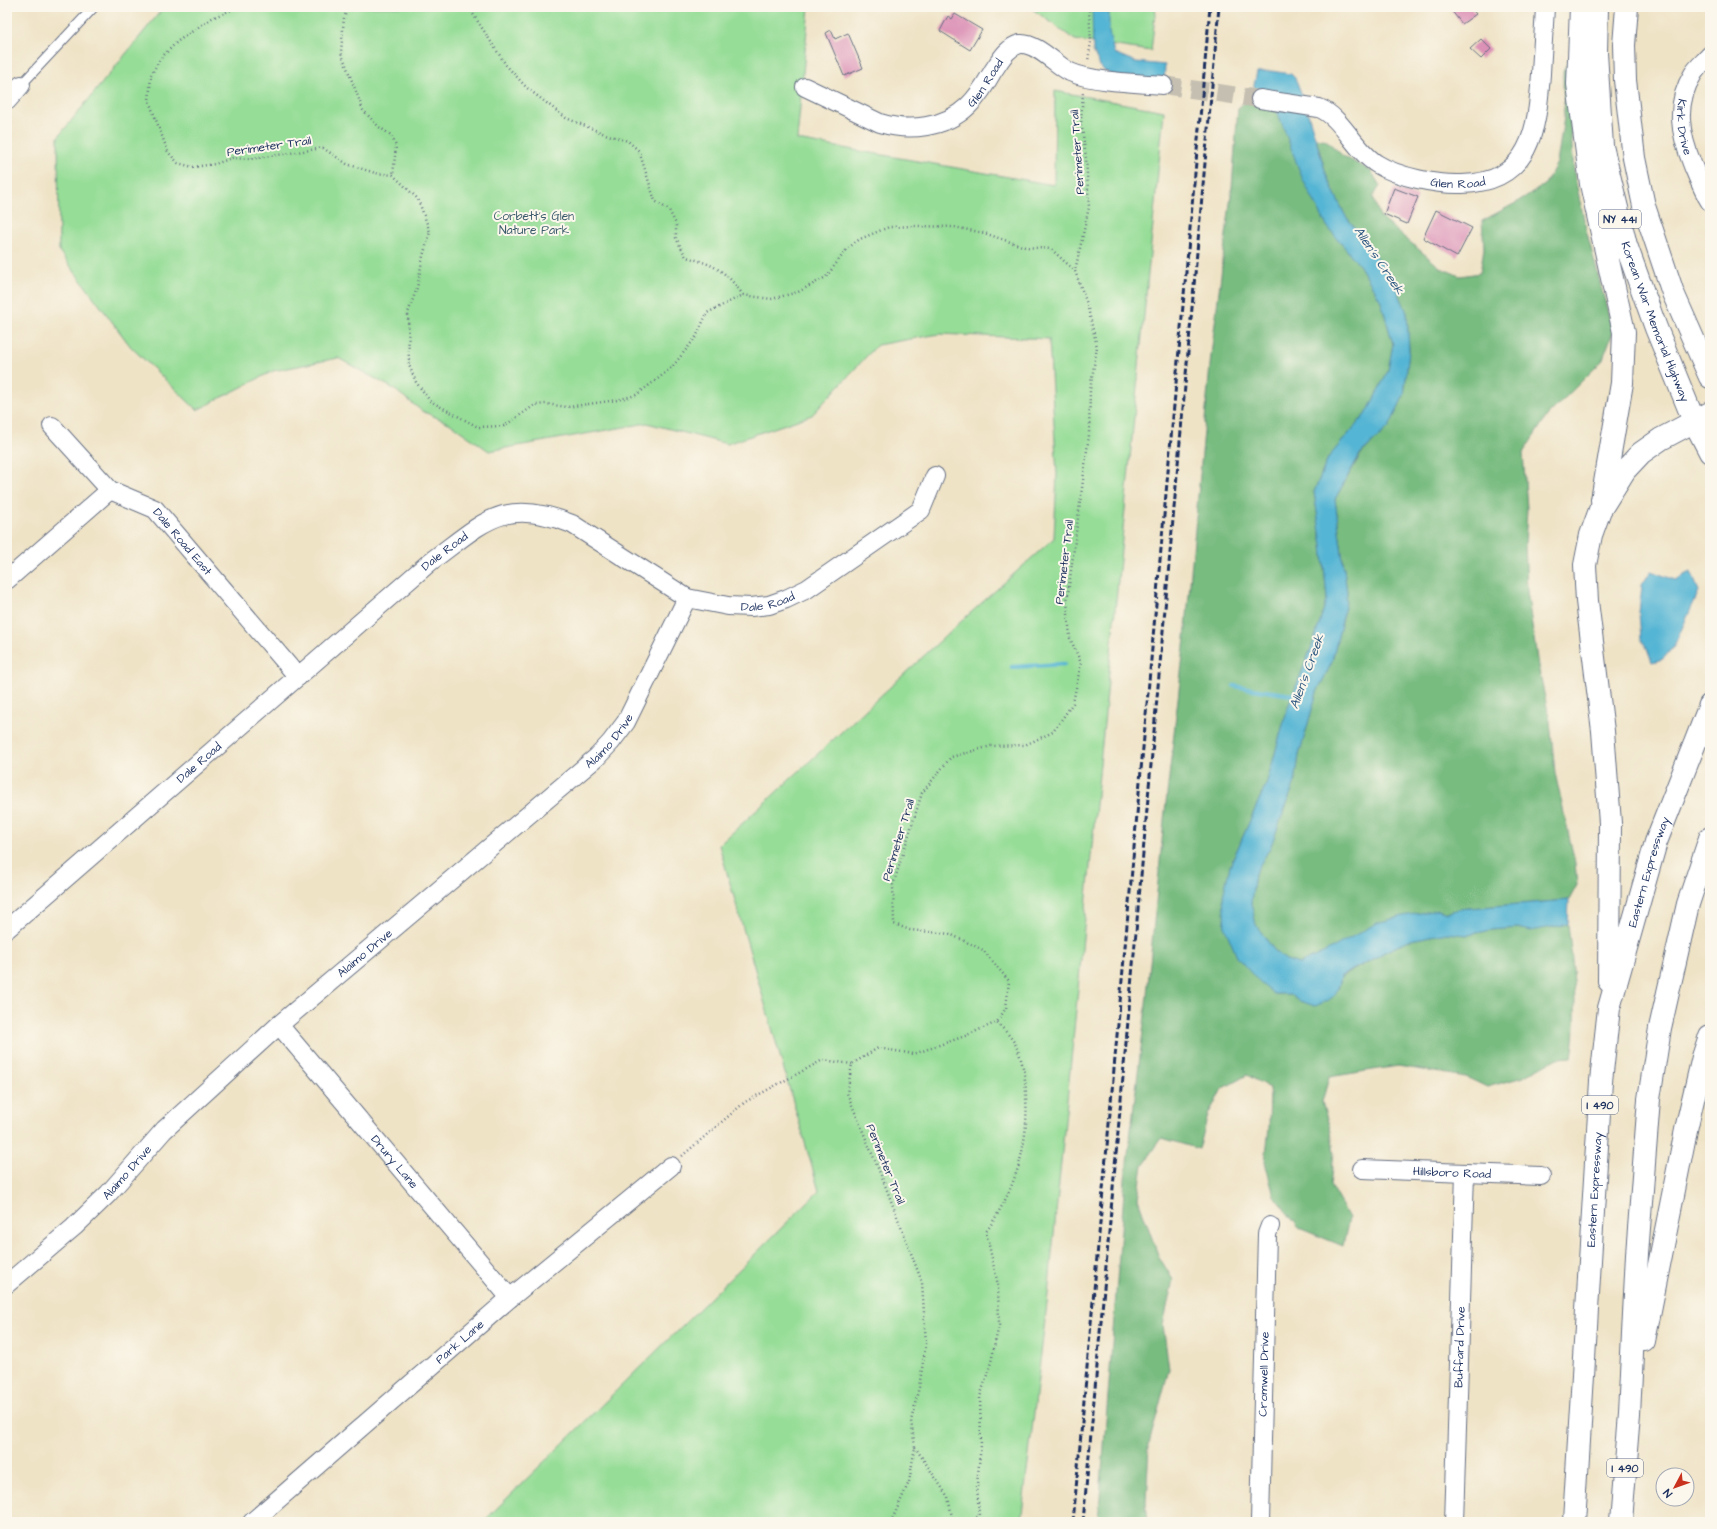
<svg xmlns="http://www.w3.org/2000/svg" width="1717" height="1529" viewBox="0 0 1717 1529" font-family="'Architects Daughter',sans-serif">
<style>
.green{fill:#96dd97;stroke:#58867a}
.forest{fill:#78bc80;stroke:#4a766f}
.water{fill:#55b5d4;stroke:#387299}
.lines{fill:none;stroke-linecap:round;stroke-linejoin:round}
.stream{stroke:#55b5d4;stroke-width:4.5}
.building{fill:#dc90b5}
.minor-tunnel{stroke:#c5bfb1;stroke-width:18;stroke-dasharray:18 9;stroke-linecap:butt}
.service-casing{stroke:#656e82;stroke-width:11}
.minor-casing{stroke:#656e82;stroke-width:20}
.primary-casing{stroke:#656e82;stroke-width:24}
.motorway-casing{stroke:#656e82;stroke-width:24}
.path{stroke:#656e82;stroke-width:2.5;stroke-dasharray:1 3;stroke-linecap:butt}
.service{stroke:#fff;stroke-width:9}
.minor{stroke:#fff;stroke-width:18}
.primary{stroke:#fff;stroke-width:22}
.motorway{stroke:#fff;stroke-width:22}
.rail{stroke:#1b2f5e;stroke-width:3;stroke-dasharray:6 3;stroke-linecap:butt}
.labels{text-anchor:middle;stroke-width:4;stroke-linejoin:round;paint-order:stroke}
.shield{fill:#fbf7ec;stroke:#5e6b89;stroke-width:1}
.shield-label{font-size:11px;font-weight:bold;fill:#1b2f5e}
.street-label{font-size:12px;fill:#1b2f5e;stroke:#fbf7ec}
.park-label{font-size:12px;fill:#3a5a6c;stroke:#fbf7ec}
.water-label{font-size:13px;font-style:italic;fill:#2c5781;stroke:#fbf7ec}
</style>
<rect width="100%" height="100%" fill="#fbf7ec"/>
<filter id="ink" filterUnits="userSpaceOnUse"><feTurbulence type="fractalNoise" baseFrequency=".025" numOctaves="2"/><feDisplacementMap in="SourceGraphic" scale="8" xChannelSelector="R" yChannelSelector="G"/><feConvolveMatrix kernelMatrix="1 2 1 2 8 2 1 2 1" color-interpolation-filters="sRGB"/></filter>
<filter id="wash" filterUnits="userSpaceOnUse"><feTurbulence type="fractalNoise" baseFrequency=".012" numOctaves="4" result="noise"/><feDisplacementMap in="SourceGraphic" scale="16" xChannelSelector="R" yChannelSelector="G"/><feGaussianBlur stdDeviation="0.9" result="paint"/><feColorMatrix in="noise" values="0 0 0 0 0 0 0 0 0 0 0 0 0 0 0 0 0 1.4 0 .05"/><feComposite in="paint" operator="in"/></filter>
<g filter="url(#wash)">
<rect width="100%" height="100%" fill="#efe3c6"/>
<path class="green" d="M164,7h645l-12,133 257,45 1,-94 109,20 -116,1184 -27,227h-538l336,-331 -100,-346 247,-228 88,-79 3,-63 -8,-136 -110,-5 -62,11 -65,70 -85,29 -80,-21 -158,28 -40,-28 -27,-12 -28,-22 -56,-31 -65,13 -76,39 -66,-63 -72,-96 -1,-114z
M1015,7h141l-5,44 -76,-11 -44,-32z"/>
<path class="forest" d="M1566,65l8,108 12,56 27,103 -11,29 -55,55 -24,37 4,55 -2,37 2,46 11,75 12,55 5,52 20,90 2,22 -8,15 -111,9 -11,4 -9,-3 -113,42 -26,12 -13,-4 -12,-10 -18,-24 -5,-23 4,-30 15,-25 25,-66 4,-27 18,-63 14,-28 13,-51 3,-21 -12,-93 26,-45 28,-27 15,-32 5,-45 -2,-37 -14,-34 -48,-64 -18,-38 -11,-39 10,2 17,16 28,15 9,15 -7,11 7,20 61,51 19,8 20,-3 4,-25 -2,-27 43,-23 20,-14 12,-21 7,-46 -1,-45z
M1255,94l18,2 54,130 33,40 21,35 12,43 -5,27 -20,40 -40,47 -14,34 8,53 5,53 -13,43 -26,66 -21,75 -37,84 44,128h16l7,6 41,-10 3,-13 54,-30 15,-7 37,-7 21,2 23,-5 27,-2 13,2 37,-6c5,43 11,91 4,133l-15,1 -34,19 -36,10 -21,-10 -68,-11 -69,11 -7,25 9,30 3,21 -4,32 19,33 -6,28 -44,-18 -25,-32 -9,-34 4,-34 1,-40 -23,-13 -25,14 -14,26 -9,34 -37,-11 -19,27 -5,34 20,56 15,25 -10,45 6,44 -20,75 -3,58 2,20h-50l27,-343 20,-164 19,-195 21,-182 26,-283 21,-168 6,-79z"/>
<path class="water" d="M1092,7h17v25l5,21 22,9 29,3 -1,17 -53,-7 -10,-7 -8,-17z
M1271,71l20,3 4,4 9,22 23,77 18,38 48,64 14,34 2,37 -5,45 -15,32 -29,27 -25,45 12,94 -3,20 -13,51 -14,28 -18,63 -4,27 -25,66 -15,25 -4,30 5,22 18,25 12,10 13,4 26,-12 52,-29 26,-7 35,-6 9,3 11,-4 111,-9 -1,24 -37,7 -13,-3 -27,2 -23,5 -21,-2 -37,7 -15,7 -54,29c-4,21 -8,23 -26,30l-18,-6 -7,-6h-16l-14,-11 -23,-26 -12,-29 -2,-32 7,-30 37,-84 21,-75 26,-66 13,-43 -5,-53 -8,-53 14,-34 40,-47 20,-40 5,-27 -12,-43 -21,-35 -33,-40 -24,-46 -31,-83 -17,-3 -1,-9 3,-13z
M1651,571l24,9 16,-8 8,19 -25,55 -11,13 -11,3 -5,-14 -6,-9 -2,-26 3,-28z"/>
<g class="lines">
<path class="stream" d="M1012,667l52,-3
M1234,686l64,10"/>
</g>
<g id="blocks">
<path class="building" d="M1455,7h15l6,7 -14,10 -11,-14z
M955,14l27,16 -12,20 -30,-19 8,-15 4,3z
M831,30l4,9 13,-6 15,35 -19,8 -18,-43z
M1481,39l10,10 -10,10 -11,-10z
M1394,188l24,9 -11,27 -23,-10z
M1436,210l36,18 -15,29 -34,-19z"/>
</g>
</g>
<g filter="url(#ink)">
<use href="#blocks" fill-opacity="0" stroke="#656e82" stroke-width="1"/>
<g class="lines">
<path class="minor-tunnel" d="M1163,85l97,14"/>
<defs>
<path id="service" d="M21,85l73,-78"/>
<g id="minor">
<path id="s1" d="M1710,55c-5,6 -13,12 -17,19 -19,31 -13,60 0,92 5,12 10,25 17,36"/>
<path id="s2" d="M805,87l75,36c29,9 65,5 88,-17 11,-10 18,-23 25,-35 7,-10 14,-24 27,-27 16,-2 36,21 50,28 22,10 68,11 93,13"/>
<path id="s3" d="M1260,99l59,9c23,9 35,42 58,56 21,13 61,21 85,20 69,-2 75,-54 79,-110 1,-23 3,-45 4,-67"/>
<path d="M7,101l14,-16"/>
<path id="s4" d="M52,426l58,64 45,19 143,168"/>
<path d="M7,580l103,-90"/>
<path id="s5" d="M7,929l423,-367c53,-39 73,-66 142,-38l115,74 41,8 23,1 18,-2 17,-6 21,-10 114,-79 14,-34"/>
<path id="s6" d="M279,1025l231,273"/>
<path id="s7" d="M1362,1169l179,7"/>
<path id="s8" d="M7,1284l67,-57 34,-33 56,-64 115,-105 318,-268 14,-15 15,-20 61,-124"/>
<path id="s9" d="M252,1522l258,-224 161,-132"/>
<path id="s10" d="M1260,1522l7,-288 3,-8"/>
<path id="s11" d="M1454,1522l11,-349"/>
</g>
<g id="primary">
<path id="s12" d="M1597,7l-1,46 6,93 24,99 30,83 38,93 16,31"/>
<path d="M1627,7l-3,38 1,35 9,78 10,48 29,87 37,84"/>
</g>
<g id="motorway">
<path d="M1581,7l-3,77 13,100 33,148 -2,51 -20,117"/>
<path d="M1609,981l1,-158 -7,-92 -16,-130 -2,-36 6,-30 9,-25 25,-40 16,-17 20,-14 49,-26"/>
<path d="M1644,1340l43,-215 16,-68 7,-21"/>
<path id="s13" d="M1574,1522l27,-441 8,-73 47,-166 54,-137"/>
<path d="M1620,1522l9,-108 8,-160 12,-155 11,-71 28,-124 22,-66"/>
</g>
</defs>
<use href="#service" class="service-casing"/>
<use href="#minor" class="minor-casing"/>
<use href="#primary" class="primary-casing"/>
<use href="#motorway" class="motorway-casing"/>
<path class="path" d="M238,7l-26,11 -34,23 -18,18 -9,16 -2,26 19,51 10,11 15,4 22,-3 17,-6 19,1 72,-11 24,16 28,9 18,2 25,24 12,33 -7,24 -6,32 -9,25 1,52 7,17 14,19 48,26 26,-1 31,-21 11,-1 21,3 50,-7 19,-5 23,-17 14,-12 23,-29 11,-24 36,-18 28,4 27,-7 28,-15 21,-28 13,-10 29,-12 28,-1 37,1 30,6 41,14 26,2 24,22
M349,7l-5,10 -3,35 22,58 16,17 12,8 5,11 -3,29
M472,7l-1,4 35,54 21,23 39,30 39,16 23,7 11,10 16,50 14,9 7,14v14l10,19c29,8 39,13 57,38
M1087,7l2,3 2,32 -3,19
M682,1156l63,-54 78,-42 29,4
M915,1447l33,50 5,25
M891,1522l18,-40 6,-35 -4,-26 8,-34 7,-43 -4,-62 -37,-97 -38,-92 5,-29 26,-16 36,6 51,-18 32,-14 9,-14 3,-27 -26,-31 -33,-16 -40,-4 -16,-6 -1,-39 29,-92 29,-36 40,-11 34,-1 28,-13 20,-29 8,-40 -11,-25 -3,-37 22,-166 1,-45 7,-43 -10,-43 -12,-33 14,-64 -3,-49 -5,-38 2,-27
M970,1522l9,-6 -2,-32 4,-39 -1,-48 11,-35 8,-37 -1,-40 -12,-53c29,-42 43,-85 40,-135 0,-17 -3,-36 -10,-51 -4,-9 -13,-17 -19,-24"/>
<use href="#service" class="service"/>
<use href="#minor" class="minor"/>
<use href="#primary" class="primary"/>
<use href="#motorway" class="motorway"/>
<path class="rail" d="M1073,1522l137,-1515
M1083,1522l136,-1515"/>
</g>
</g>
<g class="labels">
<g class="shield">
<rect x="1599" y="210" width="42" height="18" rx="3"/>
<rect x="1582" y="1096" width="36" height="18" rx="3"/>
<rect x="1607" y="1459" width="36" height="18" rx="3"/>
</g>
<g class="shield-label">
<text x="1620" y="223">NY 441</text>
<text x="1600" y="1109">I 490</text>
<text x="1625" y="1472">I 490</text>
</g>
<g class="street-label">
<text dy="4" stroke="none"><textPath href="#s2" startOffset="206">Glen Road</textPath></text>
<text dy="4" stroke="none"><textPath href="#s1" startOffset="81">Kirk Drive</textPath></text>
<text transform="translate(269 146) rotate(-8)" y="4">Perimeter Trail</text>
<text transform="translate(1077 152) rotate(-94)" y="4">Perimeter Trail</text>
<text dy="4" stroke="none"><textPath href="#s3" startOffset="225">Glen Road</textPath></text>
<text dy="4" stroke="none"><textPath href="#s12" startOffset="323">Korean War Memorial Highway</textPath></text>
<text dy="4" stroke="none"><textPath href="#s4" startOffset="178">Dale Road East</textPath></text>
<text dy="4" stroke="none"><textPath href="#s5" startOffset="578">Dale Road</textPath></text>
<text transform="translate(1064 562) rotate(-83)" y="4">Perimeter Trail</text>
<text dy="4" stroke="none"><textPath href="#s5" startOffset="937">Dale Road</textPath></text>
<text dy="4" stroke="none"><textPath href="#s8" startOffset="812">Alaimo Drive</textPath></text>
<text dy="4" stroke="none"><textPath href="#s5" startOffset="254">Dale Road</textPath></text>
<text transform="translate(898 840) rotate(-73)" y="4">Perimeter Trail</text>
<text dy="4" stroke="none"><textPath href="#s13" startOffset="657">Eastern Expressway</textPath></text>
<text dy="4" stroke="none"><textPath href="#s8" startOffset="488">Alaimo Drive</textPath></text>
<text dy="4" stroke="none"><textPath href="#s6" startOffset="179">Drury Lane</textPath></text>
<text transform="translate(886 1164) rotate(68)" y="4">Perimeter Trail</text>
<text dy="4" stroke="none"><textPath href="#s8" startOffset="164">Alaimo Drive</textPath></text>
<text dy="4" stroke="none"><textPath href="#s7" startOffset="90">Hillsboro Road</textPath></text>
<text dy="4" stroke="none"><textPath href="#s13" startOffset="333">Eastern Expressway</textPath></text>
<text dy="4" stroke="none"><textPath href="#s9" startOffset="275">Park Lane</textPath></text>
<text dy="4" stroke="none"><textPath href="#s11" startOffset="175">Buffard Drive</textPath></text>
<text dy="4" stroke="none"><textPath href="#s10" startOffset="148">Cromwell Drive</textPath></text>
</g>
<g class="park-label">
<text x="534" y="220">Corbett's Glen<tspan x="534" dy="14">Nature Park</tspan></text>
</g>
<g class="water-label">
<text transform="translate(1380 260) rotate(56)" y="5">Allen's Creek</text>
<text transform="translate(1306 671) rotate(-70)" y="5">Allen's Creek</text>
</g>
</g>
<rect width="1717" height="1529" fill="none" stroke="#fbf7ec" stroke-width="24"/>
<g transform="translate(1675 1487) rotate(229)"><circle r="19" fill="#fbf7ec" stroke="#a1a7b3"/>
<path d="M0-3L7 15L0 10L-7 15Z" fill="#c8321e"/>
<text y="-6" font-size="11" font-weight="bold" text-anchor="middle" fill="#1b2f5e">N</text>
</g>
</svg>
